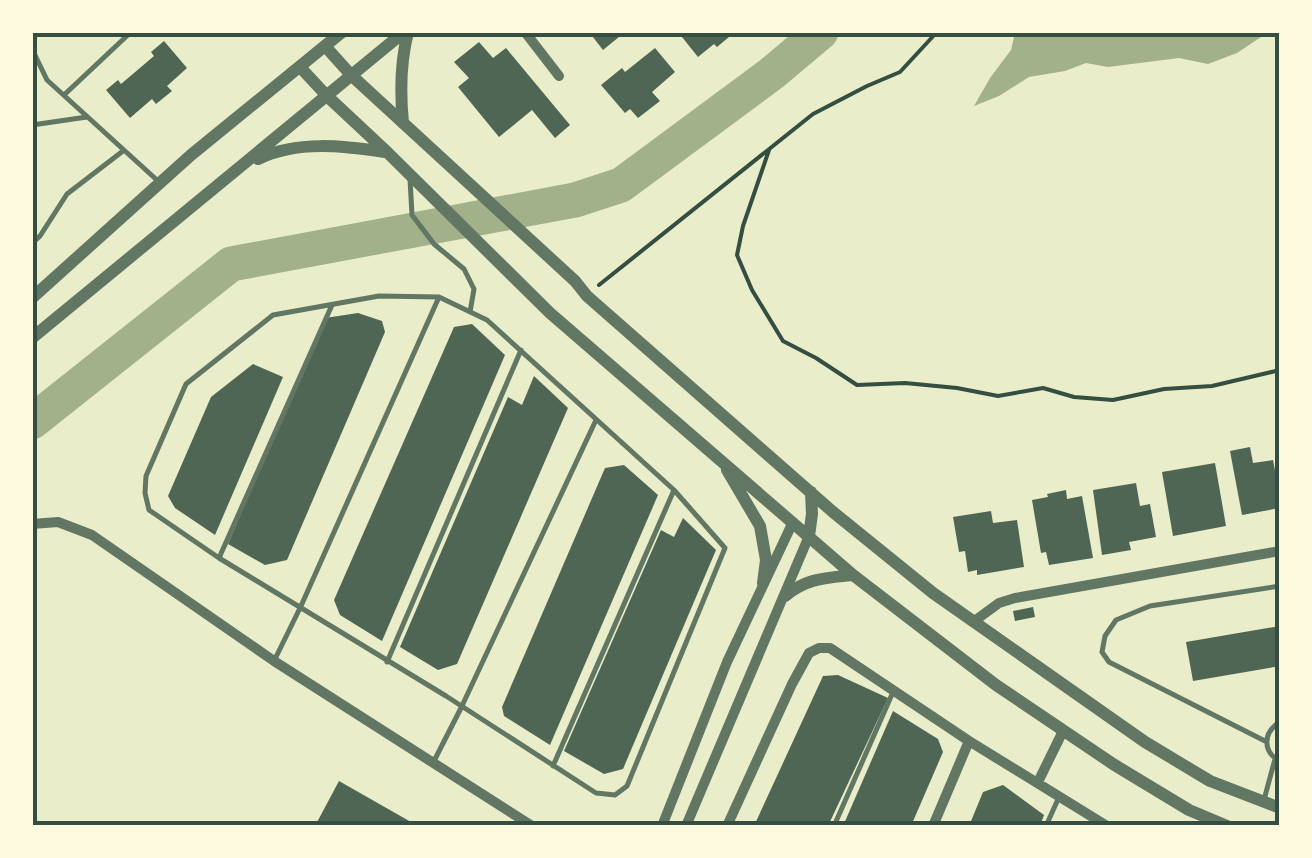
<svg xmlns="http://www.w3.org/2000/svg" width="1312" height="858" viewBox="0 0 1312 858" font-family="Manrope,sans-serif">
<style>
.water{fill:#a3b18a}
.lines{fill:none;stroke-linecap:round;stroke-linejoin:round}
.river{stroke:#a3b18a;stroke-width:35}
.building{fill:#4f6655}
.path{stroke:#344e41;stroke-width:4}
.service{stroke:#617663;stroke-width:5}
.minor{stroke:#617663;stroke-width:10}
.tertiary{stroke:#617663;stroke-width:12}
.neatline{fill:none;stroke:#344e41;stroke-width:4}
</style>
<rect width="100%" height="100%" fill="#e9edc9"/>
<path class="water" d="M1015,33v-1l252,1 -30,20 -29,11 -29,-6 -71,9 -22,-4 -21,8 -36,6 -30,19 -25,10 16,-28 21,-28z"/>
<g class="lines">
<path class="river" d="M32,422l199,-158 344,-64 46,-15 150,-111 50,-42"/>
</g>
<path class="building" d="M589,32h36l-22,18z
M678,32h57l-18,15 -3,-3 -16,13z
M164,41l23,27 -20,18 5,5 -16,13 -4,-5 -22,19 -24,-28 12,-10 3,4 33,-28 -3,-4z
M479,42l14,16 13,-10 64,77 -15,13 -23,-28 -33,27 -41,-50 11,-9 -15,-16z
M655,48l20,24 -23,20 8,9 -22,17 -8,-9 -5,4 -24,-28 21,-17 3,4z
M358,313l24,8 3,11 -98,228 -22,5 -37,-21 97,-226z
M472,324l33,31 -123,286 -42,-26 -6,-15 120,-273z
M253,364l30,13 -68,158 -40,-27 -7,-12 43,-99z
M534,376l34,32 -111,256 -19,6 -38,-23 108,-250 14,8z
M1250,447l3,16 20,-3 4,21 3,-1v28l-38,7 -12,-64z
M1215,463l11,63 -53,10 -11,-64z
M624,465l34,30 -108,250 -46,-29 -2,-9 103,-239z
M1136,483l4,23 10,-2 6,33 -27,5 2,8 -29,5 -9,-65z
M1066,490l1,9 15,-3 11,62 -44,7 -3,-13 -5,1 -9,-53 16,-3 -1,-3z
M991,511l2,12 24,-3 7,47 -47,8v-5l-9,2 -3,-21 -6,1 -6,-35z
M683,518l33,32 -93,219 -19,5 -40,-23 97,-221 13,7z
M1033,607l2,10 -20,4 -2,-10z
M1280,626v40l-87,15 -7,-39z
M838,675l50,23 -60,128h-74l69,-150z
M893,711l45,28 5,13 -32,74h-68z
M339,781l79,45h-103z
M1003,785l41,30 -4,11h-71l14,-34z"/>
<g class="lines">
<path class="path" d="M769,150l-26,76 -6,29 15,35 31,51 33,17 41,27 48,-2 52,5 41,8 45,-8 31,9 39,3 51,-11 48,-3 68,-16
M599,285l214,-171 54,-28 33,-14 37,-40"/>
<path class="service" d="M32,49l15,31 111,101
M64,95l67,-63
M32,125l55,-8
M410,179l2,36 22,29 30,25 10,20 -4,23
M32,243l8,-7 27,-42 56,-43
M379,296l60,1 48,23 187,170 51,58 -98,238 -12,9 -19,-2 -150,-97 -227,-138 -70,-48 -4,-17 1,-17 40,-92 87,-69z
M219,558l113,-253
M275,659l26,-53 138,-309
M387,662l134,-312
M1280,722c-17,10 -18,30 0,39
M1265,741l-156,-79 -7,-10 3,-16 11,-16 34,-14 130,-20
M434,761l27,-53 135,-288
M553,766l121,-276
M1264,800l11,-41
M834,826l59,-134
M1046,826l13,-29"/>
<path class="minor" d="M525,32l34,44
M32,524l26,-2 34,13 182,126 258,165
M973,622l26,-19 16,-5 265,-47
M1038,782l25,-51
M662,826l65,-164 66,-140
M686,826l123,-290
M727,826l65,-142 17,-31 10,-5h11l139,93 138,85
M933,826l36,-85"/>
<path class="tertiary" d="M325,46l26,29 224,206 12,15 246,216 100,81 212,149 65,39 70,27
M300,67l27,29 61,57 162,160 303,262 143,110 117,79 76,46 38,16
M403,123c-3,-31 -3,-60 5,-91
M258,159c40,-19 85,-13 127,-7
M32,298l159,-143 151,-123
M32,338l372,-306
M727,470l33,56 6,34 -3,23
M809,536l3,-22 -1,-22
M785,596c22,-18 40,-18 68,-21"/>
</g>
<rect width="1312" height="858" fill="none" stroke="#fefae0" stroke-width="70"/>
<rect x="35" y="35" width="1242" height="788" class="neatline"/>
</svg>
